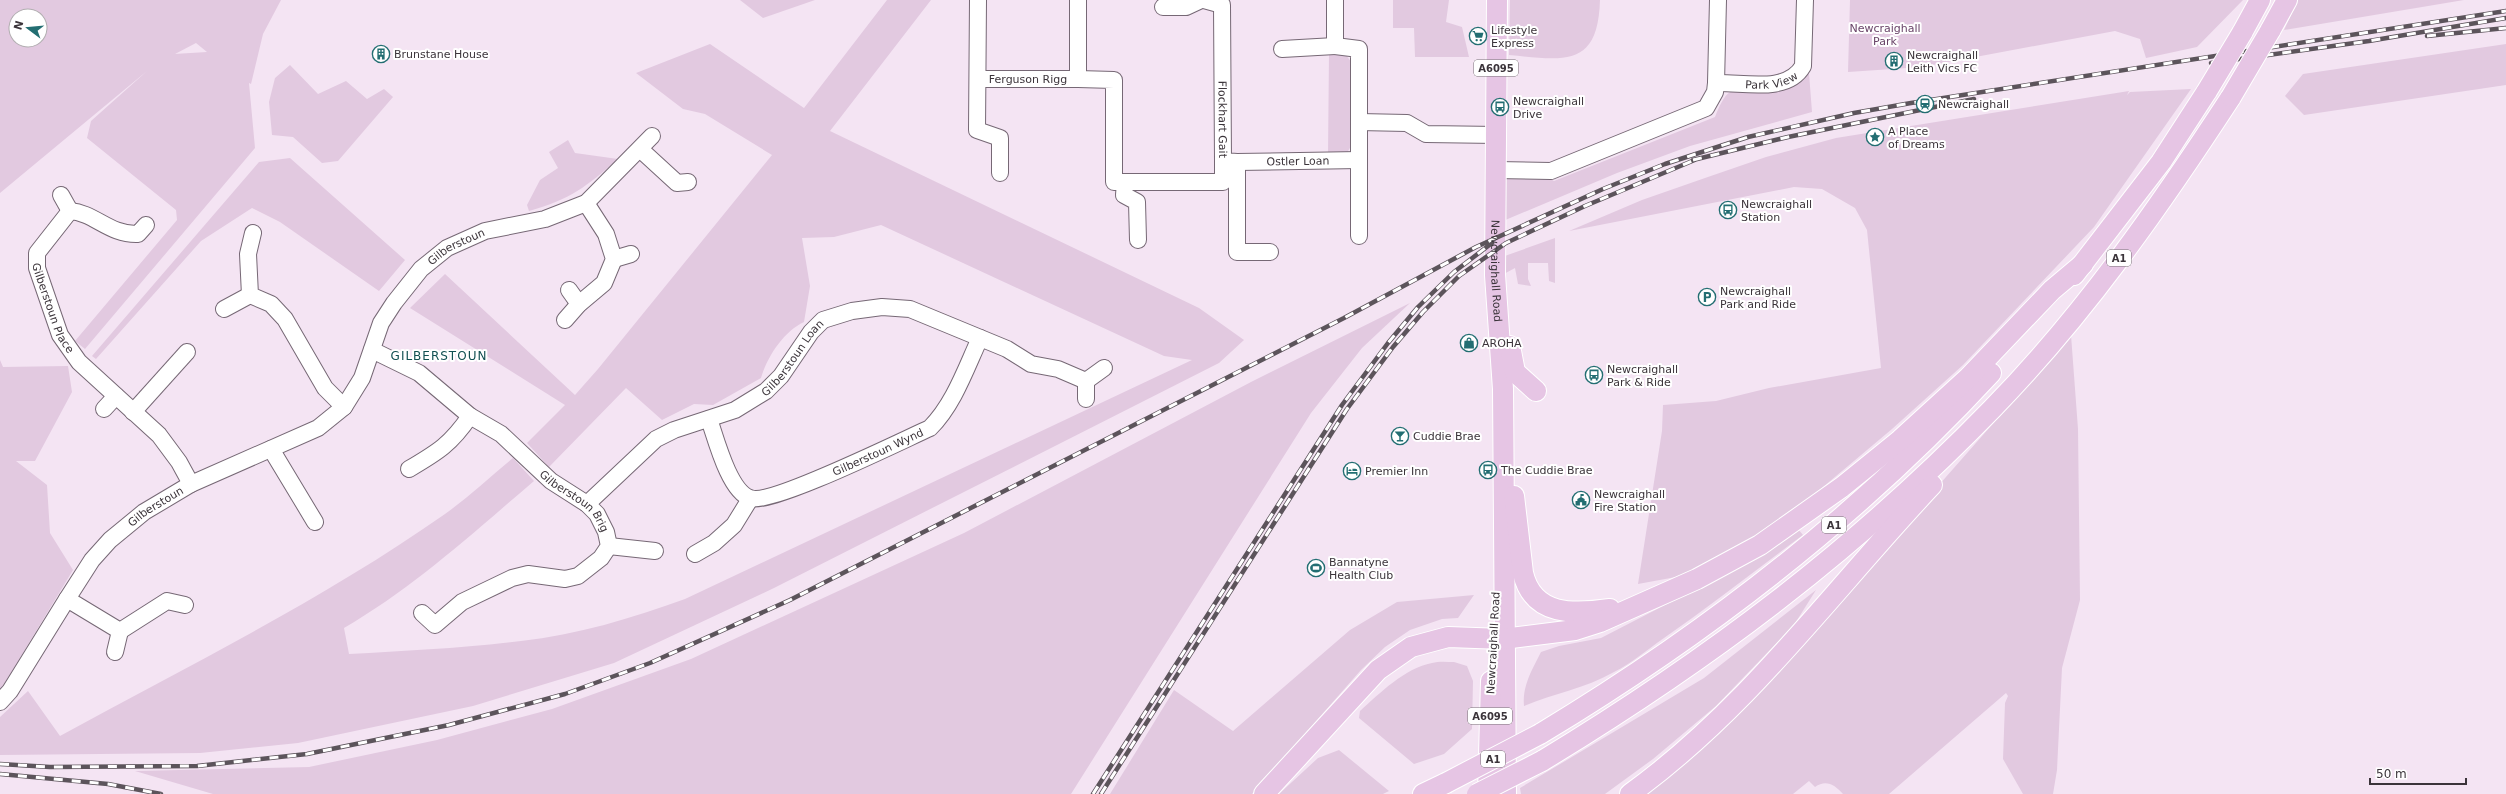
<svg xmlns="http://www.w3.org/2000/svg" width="2506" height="794" viewBox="0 0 2506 794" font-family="'DejaVu Sans',sans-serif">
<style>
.green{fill:#e2c9e0;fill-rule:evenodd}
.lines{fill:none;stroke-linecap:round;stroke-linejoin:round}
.minor-casing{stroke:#766875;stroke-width:18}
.major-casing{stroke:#fff;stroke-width:22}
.minor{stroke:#fff;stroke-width:16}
.major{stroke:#e6c5e4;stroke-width:20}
.rail-casing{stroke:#5c545b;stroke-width:4.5}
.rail{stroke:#fff;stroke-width:3;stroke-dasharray:9;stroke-linecap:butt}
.major-bridge-casing{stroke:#fff;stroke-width:22;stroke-linecap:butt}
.major-bridge{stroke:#e6c5e4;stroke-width:20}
.labels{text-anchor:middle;stroke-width:4;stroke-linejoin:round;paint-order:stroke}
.shield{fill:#fff;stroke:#767175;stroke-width:1}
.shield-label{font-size:10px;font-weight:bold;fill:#3b343a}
.park-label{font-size:11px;fill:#694468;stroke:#fff}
.poi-label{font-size:11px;fill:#3b343a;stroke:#fff;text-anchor:start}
.street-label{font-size:11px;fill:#3b343a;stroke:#fff}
.neighbourhood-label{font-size:12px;letter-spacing:1px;fill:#114f52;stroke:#fff}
</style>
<rect width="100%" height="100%" fill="#f4e4f3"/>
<path class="green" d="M0,0h281l-18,34 -12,50 -2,-1 6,65 -170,201 -10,-8 102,-121 -1,-10 -89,-72 4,-17 56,-50 -147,122zM16,16h24v24h-24zM196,43l11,9 -33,2h1z
M740,0h75l-52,18z
M887,0h44l-101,131 369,177 45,32 -25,23 -445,225 -160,75 -141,43 -175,37 -98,10 -200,2v-38l28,-26 32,45c130,-71 264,-137 385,-222 24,-17 46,-38 68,-56l21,23c-61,52 -121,107 -190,147l5,26c57,-3 115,-6 172,-13 56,-6 111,-23 164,-42l507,-239 -28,-4 -283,-131 -47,12 -32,1 8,48 -6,36c-20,9 -37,35 -43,56l-48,27 -19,-1 -32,16 -36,-32 -77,79 -22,-24 40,-40 -2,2 -155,-97 35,-34 130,121 23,-26 174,-214 -67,-41 -22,-5 -47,-36 74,-29 94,64z
M1393,0h56l-3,22 16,5 7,30h-54l-1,-29h-21z
M1510,0h90c-2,69 -37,60 -91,55z
M1850,0h393l-46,47 -51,11 -6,-19 -25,-8 -193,36 -74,5z
M2298,0h166l-180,30z
M2506,44v41l-202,30 -19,-19 18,-22z
M1329,54l17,1 6,8 -1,83 -4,7 -19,1z
M290,65l28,29 28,-13 21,18 17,-10 9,8 -55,64 -16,2 -29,-26 -21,-2 -3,-33 6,-24z
M1809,73l3,39 -122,34 -73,27 -114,48 -2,-37 7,-12 34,2 12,7 161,-64c15,-37 18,-24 50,-27 14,-1 31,-12 44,-17z
M2191,89l-97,138 -131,138 -71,64 -88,74 -81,56 -47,18 -38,7 24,-153 1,-26 53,-4 53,-13 112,-20 -14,-138 -12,-22 -33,-19 -28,-2 -225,44 73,-31 63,-22 61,-21 70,-19 293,-47 -2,4 3,-3z
M568,140l7,13 43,6c-32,28 -47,40 -89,52l-2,-6 13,-25 18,-12 -9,-16z
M290,158l115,102 -26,31 -99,-69 -28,-14 -51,33 -105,118 -4,-3 167,-194z
M1555,238v45l-6,-2 -1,-18h-20v16l3,7 -13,-2 -3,-16 -13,7v-18z
M1410,303l-48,45 -51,65 -240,381h-858l-78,-23 174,-4 128,-27 115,-31 139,-50 273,-126 287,-151z
M2071,335l7,94 2,171 -18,68 -5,102 -4,24h-30l-20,-35 2,-56 3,-7 -2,-3 -117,101h-46c-8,-9 -17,-15 -28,-7l-6,-6 -16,13h-148l183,-183z
M0,360l3,7 65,-1 4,26 -37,69h-19l31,24 3,48 23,37 -73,121z
M1798,529l5,6c-46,34 -92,70 -139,103 -16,11 -32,25 -50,34 -30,17 -59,21 -90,34 -2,-20 8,-36 17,-54l18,-6 42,-8 128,-66z
M1816,590l-22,35 -78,81 -63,53 -48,35h-84l-1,-6 184,-110z
M1474,595l-16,23 -16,1 -32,11 -25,17 -24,23 -109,124h-142l64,-104 59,41 117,-101 47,-28z
M1454,662l13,4 6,15 -1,48 -28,25 -30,10 -55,-46 1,-7c20,-18 45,-43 72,-48 7,-2 15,-1 22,-1z
M1339,750l50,41 -6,3h-104l39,-36z"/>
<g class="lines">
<defs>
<g id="minor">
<path d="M978,0l-1,130 23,8v35"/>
<path d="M1078,0v79l36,1v102h109v-21"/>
<path id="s1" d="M1204,0l18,5 1,156 14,1v90h33"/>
<path d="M1335,0v46l24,3v187"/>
<path d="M1163,7h23l15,-7"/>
<path d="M1282,49l53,-3"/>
<path id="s2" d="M978,79h100"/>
<path id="s3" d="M1716,83c27,-1 71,11 87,-17l2,-66"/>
<path d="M1359,122l48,1 19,11 71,1"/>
<path d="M641,150l36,33 11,-1"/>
<path id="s4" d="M1237,162l122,-2"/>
<path d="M1496,170l55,1 155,-63 9,-16 1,-9 2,-83"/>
<path d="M1125,182l-1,13 13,7 1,38"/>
<path d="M61,195l9,16"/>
<path id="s5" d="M146,225l-8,9c-29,1 -43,-21 -68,-23l-33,42v15l23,67 19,27 80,73 20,27 12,22"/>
<path d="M253,233l-5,21 2,41 21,9 14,15 40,69 19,19"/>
<path d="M614,259l17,-5"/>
<path d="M569,290l10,14"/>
<path d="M224,309l26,-14"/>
<path d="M565,320l14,-16 25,-21 10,-24 -8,-25 -20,-31"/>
<path id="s6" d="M372,350l47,23 51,43 31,18 50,47 36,23 10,10 9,18 3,14 -8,12 -23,18 -13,3 -37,-5 -16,4 -50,24 -27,23 -13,-12"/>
<path d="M1086,399v-18l18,-13"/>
<path d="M104,409l12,-13"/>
<path d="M133,412l54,-60"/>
<path id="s7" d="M709,419c7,20 20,72 41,79 20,8 153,-58 180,-70 24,-24 36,-60 50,-90"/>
<path d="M271,449l44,73"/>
<path d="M409,469c29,-17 42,-25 61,-53"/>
<path id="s8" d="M587,504l69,-65 18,-9 61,-20 31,-19 15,-15 30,-44 12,-12 29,-9 30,-4 28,2 97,40 24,15 27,5 28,12"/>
<path d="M609,546l46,5"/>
<path d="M695,554l19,-11 20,-18 16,-26"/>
<path d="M67,599l53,32 47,-30 18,4"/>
<path d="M115,652l5,-21"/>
<path id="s9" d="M0,702l10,-11 57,-92 25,-39 18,-20 34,-28 47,-28 127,-56 26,-21 18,-29 19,-55 13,-20 27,-34 26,-21 38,-17 60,-12 41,-16 66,-67"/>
</g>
<g id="major">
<path id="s10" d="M1497,0l-2,275 8,114 3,405"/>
<path d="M2270,31l17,-31"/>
<path d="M2242,33l18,-33"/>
<path d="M2074,275l87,-113 46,-71"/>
<path d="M1510,346l5,26 21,19"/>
<path d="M1514,496l9,77c10,44 52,41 87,36"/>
<path d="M1540,734c166,-100 319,-218 451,-361"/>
<path d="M1542,761c168,-102 313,-211 450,-352 92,-94 168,-203 239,-312"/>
<path d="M1264,794l114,-124 33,-23 37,-10 55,2 72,-9 25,-8 97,-43 63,-34 82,-58 58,-47 68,-62 84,-88 31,-26"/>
<path d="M1423,794l23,-11"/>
<path d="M1488,794l3,-113"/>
<path d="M1630,794c118,-85 203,-204 302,-309"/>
</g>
</defs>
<use href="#minor" class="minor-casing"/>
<use href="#major" class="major-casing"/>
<use href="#minor" class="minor"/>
<use href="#major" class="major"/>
<defs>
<path id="rail" d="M2427,36l79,-8
M2211,63l158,-22 137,-23
M1693,160l95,-23 186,-38
M0,764l50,3 147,-1 110,-12 142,-29 116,-31 85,-31 140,-63 554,-282 132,-71 127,-58 62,-25 83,-27 106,-24 57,-10 595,-92
M0,774l108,10 53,10
M1093,794l249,-389 46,-62 30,-36 36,-35 38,-29
M1101,794l246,-385 46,-62 30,-35 36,-36 47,-33 79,-37 112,-47"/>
</defs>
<use href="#rail" class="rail-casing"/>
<use href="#rail" class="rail"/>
<defs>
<path id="major-bridge" d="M2207,91l35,-58
M2231,97l39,-66
M1446,783l94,-49
M1477,794l65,-33"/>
</defs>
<use href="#major-bridge" class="major-bridge-casing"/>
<use href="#major-bridge" class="major-bridge"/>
</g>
<defs>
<symbol id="supermarket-ring" viewBox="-11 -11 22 22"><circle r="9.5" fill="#fff" stroke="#236e72" stroke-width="1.5"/><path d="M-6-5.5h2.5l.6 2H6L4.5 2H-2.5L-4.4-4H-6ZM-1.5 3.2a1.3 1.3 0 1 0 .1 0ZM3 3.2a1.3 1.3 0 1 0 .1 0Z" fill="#236e72"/></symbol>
<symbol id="building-ring" viewBox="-11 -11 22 22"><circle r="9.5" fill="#fff" stroke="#236e72" stroke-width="1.5"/><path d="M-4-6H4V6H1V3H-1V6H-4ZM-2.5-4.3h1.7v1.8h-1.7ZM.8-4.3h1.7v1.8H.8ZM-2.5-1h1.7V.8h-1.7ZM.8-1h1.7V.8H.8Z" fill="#236e72"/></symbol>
<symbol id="station-ring" viewBox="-11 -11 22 22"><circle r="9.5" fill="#fff" stroke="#236e72" stroke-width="1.5"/><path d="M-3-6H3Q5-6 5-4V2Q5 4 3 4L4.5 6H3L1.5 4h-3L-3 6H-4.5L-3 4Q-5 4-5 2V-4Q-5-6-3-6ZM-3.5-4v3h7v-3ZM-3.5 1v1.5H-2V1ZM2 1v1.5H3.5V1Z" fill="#236e72"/></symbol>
<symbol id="bus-ring" viewBox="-11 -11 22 22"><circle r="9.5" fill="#fff" stroke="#236e72" stroke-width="1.5"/><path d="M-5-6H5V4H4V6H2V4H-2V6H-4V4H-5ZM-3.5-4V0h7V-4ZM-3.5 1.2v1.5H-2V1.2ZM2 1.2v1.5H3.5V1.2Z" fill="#236e72"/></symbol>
<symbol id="sight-ring" viewBox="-11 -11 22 22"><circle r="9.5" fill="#fff" stroke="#236e72" stroke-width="1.5"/><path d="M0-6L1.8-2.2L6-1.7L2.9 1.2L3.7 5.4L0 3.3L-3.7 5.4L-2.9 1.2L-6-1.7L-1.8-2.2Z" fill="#236e72"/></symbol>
<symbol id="parking-ring" viewBox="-11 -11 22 22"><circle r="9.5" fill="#fff" stroke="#236e72" stroke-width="1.5"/><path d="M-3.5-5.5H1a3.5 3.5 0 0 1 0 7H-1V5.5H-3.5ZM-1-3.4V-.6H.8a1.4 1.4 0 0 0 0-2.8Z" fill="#236e72"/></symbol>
<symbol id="shop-ring" viewBox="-11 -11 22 22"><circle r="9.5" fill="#fff" stroke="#236e72" stroke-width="1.5"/><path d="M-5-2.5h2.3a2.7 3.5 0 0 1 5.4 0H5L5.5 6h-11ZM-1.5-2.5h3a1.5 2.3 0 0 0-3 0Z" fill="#236e72"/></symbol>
<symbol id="bar-ring" viewBox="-11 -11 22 22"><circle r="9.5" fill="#fff" stroke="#236e72" stroke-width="1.5"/><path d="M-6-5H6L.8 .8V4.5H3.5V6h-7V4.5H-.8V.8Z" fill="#236e72"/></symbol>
<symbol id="hotel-ring" viewBox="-11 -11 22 22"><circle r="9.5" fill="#fff" stroke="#236e72" stroke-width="1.5"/><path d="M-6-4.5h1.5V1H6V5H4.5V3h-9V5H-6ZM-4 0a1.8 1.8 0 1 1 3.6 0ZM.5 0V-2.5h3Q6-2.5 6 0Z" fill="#236e72"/></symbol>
<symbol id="civic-ring" viewBox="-11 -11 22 22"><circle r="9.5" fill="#fff" stroke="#236e72" stroke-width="1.5"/><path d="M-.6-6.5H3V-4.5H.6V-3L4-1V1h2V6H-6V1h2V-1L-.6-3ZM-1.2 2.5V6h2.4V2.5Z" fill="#236e72"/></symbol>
<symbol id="stadium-ring" viewBox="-11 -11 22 22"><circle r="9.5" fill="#fff" stroke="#236e72" stroke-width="1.5"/><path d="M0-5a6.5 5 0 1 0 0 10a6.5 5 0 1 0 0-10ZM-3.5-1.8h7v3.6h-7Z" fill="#236e72"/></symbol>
</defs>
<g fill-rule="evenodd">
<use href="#supermarket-ring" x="1468" y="26" width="20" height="20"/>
<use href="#building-ring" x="371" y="44" width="20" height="20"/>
<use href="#building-ring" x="1884" y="51" width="20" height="20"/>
<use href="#station-ring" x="1915" y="94" width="20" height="20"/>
<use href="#bus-ring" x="1490" y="97" width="20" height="20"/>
<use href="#sight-ring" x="1865" y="127" width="20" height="20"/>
<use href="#bus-ring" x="1718" y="200" width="20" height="20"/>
<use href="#parking-ring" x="1697" y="287" width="20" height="20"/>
<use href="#shop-ring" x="1459" y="333" width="20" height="20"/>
<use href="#bus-ring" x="1584" y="365" width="20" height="20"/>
<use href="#bar-ring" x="1390" y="426" width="20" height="20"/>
<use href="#bus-ring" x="1478" y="460" width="20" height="20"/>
<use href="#hotel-ring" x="1342" y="461" width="20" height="20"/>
<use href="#civic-ring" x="1571" y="490" width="20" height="20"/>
<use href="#stadium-ring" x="1306" y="558" width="20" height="20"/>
</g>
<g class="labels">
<g class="shield">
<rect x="1474" y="60" width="44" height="16" rx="3"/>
<rect x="2107" y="250" width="24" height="16" rx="3"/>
<rect x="1822" y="517" width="24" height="16" rx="3"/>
<rect x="1468" y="708" width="44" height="16" rx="3"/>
<rect x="1481" y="751" width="24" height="16" rx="3"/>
</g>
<g class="shield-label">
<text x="1496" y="72">A6095</text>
<text x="2119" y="262">A1</text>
<text x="1834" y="529">A1</text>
<text x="1490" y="720">A6095</text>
<text x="1493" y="763">A1</text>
</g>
<g class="park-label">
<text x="1885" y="32">Newcraighall<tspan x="1885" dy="13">Park</tspan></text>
</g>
<g class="poi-label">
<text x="1491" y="34">Lifestyle<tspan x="1491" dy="13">Express</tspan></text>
<text x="394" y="58">Brunstane House</text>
<text x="1907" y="59">Newcraighall<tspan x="1907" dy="13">Leith Vics FC</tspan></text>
<text x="1513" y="105">Newcraighall<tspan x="1513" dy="13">Drive</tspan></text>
<text x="1938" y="108">Newcraighall</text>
<text x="1888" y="135">A Place<tspan x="1888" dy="13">of Dreams</tspan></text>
<text x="1741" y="208">Newcraighall<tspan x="1741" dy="13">Station</tspan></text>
<text x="1720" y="295">Newcraighall<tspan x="1720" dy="13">Park and Ride</tspan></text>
<text x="1482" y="347">AROHA</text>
<text x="1607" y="373">Newcraighall<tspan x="1607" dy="13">Park &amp; Ride</tspan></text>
<text x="1413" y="440">Cuddie Brae</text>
<text x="1501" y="474">The Cuddie Brae</text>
<text x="1365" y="475">Premier Inn</text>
<text x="1594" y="498">Newcraighall<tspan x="1594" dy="13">Fire Station</tspan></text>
<text x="1329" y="566">Bannatyne<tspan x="1329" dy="13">Health Club</tspan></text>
</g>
<g class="street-label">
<text dy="4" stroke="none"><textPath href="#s3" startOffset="56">Park View</textPath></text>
<text dy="4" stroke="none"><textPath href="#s2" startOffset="50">Ferguson Rigg</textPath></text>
<text dy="4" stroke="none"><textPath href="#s1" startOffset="133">Flockhart Gait</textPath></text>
<text dy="4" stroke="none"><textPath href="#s4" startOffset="61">Ostler Loan</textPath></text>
<text dy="4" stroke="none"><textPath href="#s9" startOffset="669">Gilberstoun</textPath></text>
<text dy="4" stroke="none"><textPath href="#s10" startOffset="271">Newcraighall Road</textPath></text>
<text dy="4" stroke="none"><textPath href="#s5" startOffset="196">Gilberstoun Place</textPath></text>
<text dy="4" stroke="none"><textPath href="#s8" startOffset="258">Gilberstoun Loan</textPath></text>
<text dy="4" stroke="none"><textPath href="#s7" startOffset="228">Gilberstoun Wynd</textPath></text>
<text dy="4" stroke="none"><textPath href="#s6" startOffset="255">Gilberstoun Brig</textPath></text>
<text dy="4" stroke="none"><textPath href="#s9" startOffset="253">Gilberstoun</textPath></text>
<text transform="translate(1493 643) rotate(-87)" y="4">Newcraighall Road</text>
</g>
<g class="neighbourhood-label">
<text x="439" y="360">GILBERSTOUN</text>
</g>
</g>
<g transform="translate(28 28) rotate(286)"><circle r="19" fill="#ffffff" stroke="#b1aeb0"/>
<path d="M0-3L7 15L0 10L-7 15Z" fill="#236e72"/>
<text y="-6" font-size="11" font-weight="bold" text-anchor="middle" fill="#3b343a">N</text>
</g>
<path d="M2370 778v6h96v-6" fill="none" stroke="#3b343a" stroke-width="2"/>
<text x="2376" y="778" font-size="12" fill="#3b343a" stroke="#ffffff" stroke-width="3" paint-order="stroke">50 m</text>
</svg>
